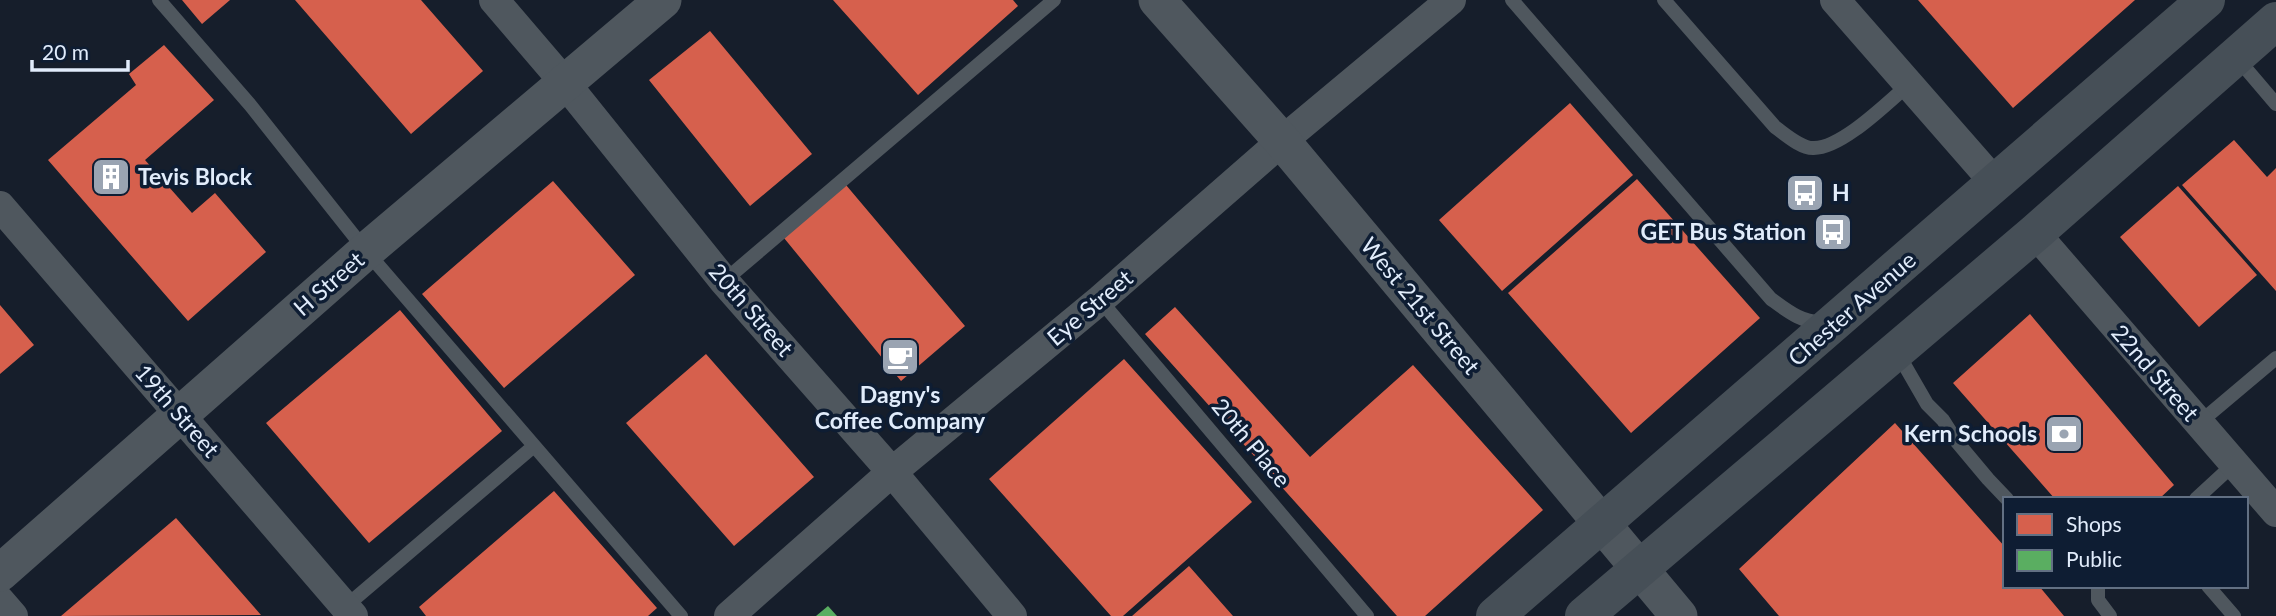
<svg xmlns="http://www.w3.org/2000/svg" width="2276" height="616" viewBox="0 0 2276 616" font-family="Lato,sans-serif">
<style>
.shops{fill:#d6604d}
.public{fill:#5aae61}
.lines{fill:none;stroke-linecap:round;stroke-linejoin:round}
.service{stroke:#4f575e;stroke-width:14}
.minor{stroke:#4f575e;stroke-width:30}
.tertiary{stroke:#4f575e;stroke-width:37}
.secondary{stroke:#464f57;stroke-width:38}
.labels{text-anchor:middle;stroke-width:7;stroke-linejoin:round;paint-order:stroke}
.poi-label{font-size:23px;font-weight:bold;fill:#e1ecfb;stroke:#0e1d33;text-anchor:start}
.street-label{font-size:23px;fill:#e1ecfb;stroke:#0e1d33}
</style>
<rect width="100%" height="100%" fill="#161e2b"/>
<path class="shops" d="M182,0h48l-28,24z
M295,0h126l62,71 -72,63z
M833,0h180l5,6 -100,89z
M1918,0h217l-122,108z
M710,31l102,123 -62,52 -101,-126z
M164,45l50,55 -69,60 47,53 23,-20 51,59 -78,69 -140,-161 88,-75 -7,-11z
M1570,103l63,72 -131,116 -63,-71z
M2234,140l33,37 9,-9v123l-94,-106z
M1637,179l123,139 -129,115 -123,-140z
M553,181l82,94 -131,113 -82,-94z
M846,185l119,141 -64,55 -117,-143z
M2178,186l79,89 -58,52 -79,-90z
M0,305l34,40 -34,29z
M1175,307l135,150 103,-92 130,145 -118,106h-28l-252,-282z
M400,310l102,121 -133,112 -103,-120z
M2030,314l144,171 -15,14h-104l-102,-116z
M706,354l108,123 -80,69 -108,-123z
M1124,359l128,143 -129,114h-12l-122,-137z
M1895,423l110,124v39h34l25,30h-285l-40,-47z
M554,491l103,117 -9,8h-222l-7,-9z
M176,518l85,97 -200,1z
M1189,566l44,50h-101z"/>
<path class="public" d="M828,606l9,10h-21z"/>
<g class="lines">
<path class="service" d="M159,0l92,106 115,145 315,365
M1512,0l259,299c15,11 32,25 53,23
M1664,0l111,127c10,7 25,21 38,21 28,1 74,-45 95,-63
M2236,57l40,47
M724,281l330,-281
M1100,300l267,316
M1897,352l30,52 16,16 14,22 31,37 19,20
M2199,423l77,-65
M2196,499l38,-35
M2098,586v14l12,16
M2208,586l26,30
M345,607l189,-161"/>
<path class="minor" d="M494,0l71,83 159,198 168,191 120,144
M1835,0l161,184
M0,206l353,410
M2035,233l241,279
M0,601l13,15
M729,616l163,-144 208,-172 182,-159 169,-141"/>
<path class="tertiary" d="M1157,0l125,141 397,475
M0,573l366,-322 297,-251"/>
<path class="secondary" d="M1495,616l711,-616
M1584,616l451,-383 241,-212"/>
</g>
<defs>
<symbol id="building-square" viewBox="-11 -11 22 22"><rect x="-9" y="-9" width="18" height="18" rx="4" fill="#9aa4b2" stroke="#0e1d33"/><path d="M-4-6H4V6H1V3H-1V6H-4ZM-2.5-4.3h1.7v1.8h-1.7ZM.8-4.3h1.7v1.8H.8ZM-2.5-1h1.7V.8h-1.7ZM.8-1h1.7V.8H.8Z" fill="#fff"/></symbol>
<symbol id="bus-square" viewBox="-11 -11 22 22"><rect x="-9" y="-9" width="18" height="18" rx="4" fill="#9aa4b2" stroke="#0e1d33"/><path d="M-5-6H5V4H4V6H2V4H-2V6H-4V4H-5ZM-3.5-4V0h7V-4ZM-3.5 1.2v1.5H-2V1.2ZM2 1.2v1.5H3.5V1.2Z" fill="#fff"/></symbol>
<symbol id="cafe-square" viewBox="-11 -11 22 22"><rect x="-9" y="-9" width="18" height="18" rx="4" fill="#9aa4b2" stroke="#0e1d33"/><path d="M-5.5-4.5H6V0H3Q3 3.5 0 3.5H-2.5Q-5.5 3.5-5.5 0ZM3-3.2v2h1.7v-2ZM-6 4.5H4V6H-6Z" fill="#fff"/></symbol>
<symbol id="bank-square" viewBox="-11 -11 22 22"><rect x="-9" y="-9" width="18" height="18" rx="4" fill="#9aa4b2" stroke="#0e1d33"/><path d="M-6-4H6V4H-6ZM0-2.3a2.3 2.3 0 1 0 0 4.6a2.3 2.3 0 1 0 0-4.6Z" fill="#fff"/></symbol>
</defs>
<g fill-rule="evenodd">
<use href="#building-square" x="89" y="155" width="44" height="44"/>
<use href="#bus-square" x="1783" y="171" width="44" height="44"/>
<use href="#bus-square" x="1811" y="210" width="44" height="44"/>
<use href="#cafe-square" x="878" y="335" width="44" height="44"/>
<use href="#bank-square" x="2042" y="412" width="44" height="44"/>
</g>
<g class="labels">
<g class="poi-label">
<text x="138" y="185">Tevis Block</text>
<text x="1832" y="201">H</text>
<text x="1806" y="240" text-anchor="end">GET Bus Station</text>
<text x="900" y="403" text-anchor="middle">Dagny's<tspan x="900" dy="26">Coffee Company</tspan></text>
<text x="2037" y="442" text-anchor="end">Kern Schools</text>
</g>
<g class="street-label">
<text transform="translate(329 284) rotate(-41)" y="8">H Street</text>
<text transform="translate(1420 306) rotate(50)" y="8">West 21st Street</text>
<text transform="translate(1090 308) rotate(-40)" y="8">Eye Street</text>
<text transform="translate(1852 309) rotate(-41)" y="8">Chester Avenue</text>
<text transform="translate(751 310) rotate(49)" y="8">20th Street</text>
<text transform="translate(2155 373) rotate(49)" y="8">22nd Street</text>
<text transform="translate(177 411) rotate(49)" y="8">19th Street</text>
<text transform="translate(1251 443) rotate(50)" y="8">20th Place</text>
</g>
</g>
<rect x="2003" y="497" width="245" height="91" fill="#0e1d33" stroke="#627083" stroke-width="2"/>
<rect x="2017" y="514" width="35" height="21" fill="#d6604d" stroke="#627083" stroke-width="2"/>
<text x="2066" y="532" font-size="21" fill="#e1ecfb">Shops</text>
<rect x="2017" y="550" width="35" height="21" fill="#5aae61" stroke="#627083" stroke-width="2"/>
<text x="2066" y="567" font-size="21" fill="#e1ecfb">Public</text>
<path d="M32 60v10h96v-10" fill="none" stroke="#e1ecfb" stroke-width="3.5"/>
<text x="42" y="60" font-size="21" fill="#e1ecfb" stroke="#0e1d33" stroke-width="5" paint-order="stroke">20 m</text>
</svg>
